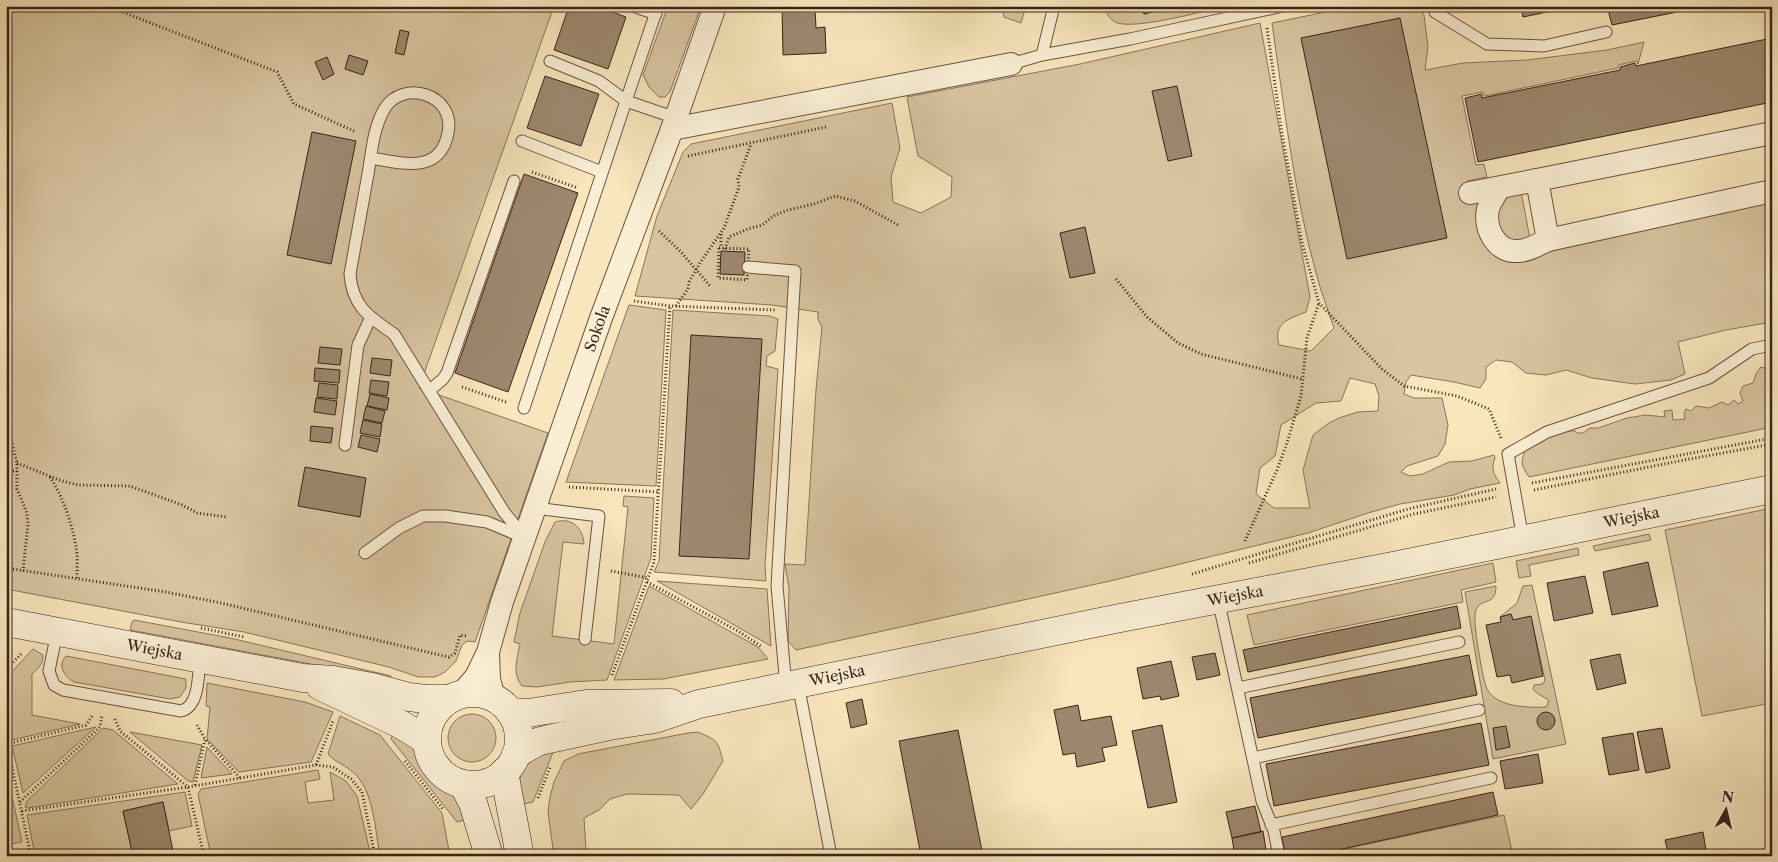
<svg xmlns="http://www.w3.org/2000/svg" width="1778" height="862" viewBox="0 0 1778 862" font-family="'Libre Caslon Text',serif">
<style>
.green{fill:#d8c5a1;stroke:#8a745d;fill-rule:evenodd}
.building{fill:#9d886e;stroke:#3b2319}
.lines{fill:none;stroke-linecap:round;stroke-linejoin:round}
.lane-casing{stroke:#6a5442;stroke-width:13}
.street-casing{stroke:#6a5442;stroke-width:24}
.secondary-casing{stroke:#3b2319;stroke-width:29}
.path{stroke:#3b2319;stroke-width:3;stroke-dasharray:1 2.5;stroke-linecap:butt}
.lane{stroke:#faefd4;stroke-width:11}
.street{stroke:#faefd4;stroke-width:22}
.secondary{stroke:#faefd4;stroke-width:28}
.labels{text-anchor:middle;stroke-width:4;stroke-linejoin:round;paint-order:stroke}
.street-label{font-size:15px;fill:#3b2319;stroke:#faefd4}
</style>
<rect width="100%" height="100%" fill="#f8e6bd"/>
<filter id="stains"><feTurbulence type="fractalNoise" baseFrequency=".004" numOctaves="4"/><feColorMatrix values="0 0 0 0 .2 0 0 0 0 .09 0 0 0 0 .02 0 0 0 .5 -.17"/></filter>
<radialGradient id="worn" r=".72"><stop offset=".6" stop-color="#630" stop-opacity="0"/><stop offset="1" stop-color="#630" stop-opacity=".3"/></radialGradient>
<path class="green" d="M6,6h548l-135,382 129,45 -73,209 -8,-1 -5,4 -6,16 -11,11 -10,5h-17l-29,-10 -145,-35 -63,-10 -175,-33z
M668,6h33l-31,86 -5,5h-6l-10,-10 -6,-12z
M1001,6h25l-5,17 -17,-6z
M1104,6h24l2,5 12,-3 2,6 31,-8h51c-22,5 -94,25 -111,16 -5,-3 -10,-10 -11,-16z
M1354,6h65l5,9 4,32 -3,23 38,-7 64,-3 80,-10 37,-8 -6,22 -1,-3 -19,4v3l-133,28 -2,-4 -21,4 14,69 8,-1 3,13 -20,4 3,15 13,-3 1,43 63,16 225,-50v120l-46,8 -48,12 7,32 -14,6 -36,4 -43,-6 -26,-8 -20,5 -20,-2 -14,-11 -16,-2 -10,7v12l-6,9 -26,-6 -43,-7 -5,7 -2,12 10,4h28l6,27 -3,19 -7,12 -31,10 -6,6 9,4 13,-2 26,-12 23,-1 22,-6 1,3c-4,10 -2,16 5,25l-30,6 -16,6 -54,9 -32,9 -60,20 -198,48 -314,69 -8,-9 1,-53 -4,-24 20,1 11,-175 6,-63 -4,-8v-7l-46,-7 -137,-9 22,-80 26,-64 8,-8 201,-41 8,45 -9,29 2,25 28,11 30,-16 1,-20 -34,-21 -11,-59 173,-33 180,-41 50,274 -4,15c-18,7 -33,11 -27,33l32,6 23,-23c-6,-18 -13,-36 -18,-55 -22,-79 -32,-168 -44,-250zM1350,378l25,6 4,12 -1,15 -20,1 -19,6 -10,5 -16,12 -10,35 7,38h-36l-18,-14 4,-26 15,-12 6,-31 35,-22 25,-2z
M1521,191l9,48 -17,4 -9,-6 -6,-10v-21l7,-8z
M629,305l37,5 -10,176 -90,-4z
M673,310l97,6 8,3 -3,32 -8,5 -1,10 12,3 -13,197 1,15 -112,-9 5,-11z
M1761,367l11,3v57l-243,50c-9,-14 -8,-12 -4,-28 12,-6 38,-20 50,-18l2,2h6l7,-5h8l29,-10 19,-3 19,2 -1,-6 8,-1 1,10 12,-1 -1,-6 2,-4 5,2 5,-5 13,2 13,-6 6,3 6,-5 4,4 5,-3 -3,-8 3,-7 10,-3 3,-9z
M624,496l30,2 -3,60 -44,122 -37,2 -33,5 -15,-1c-10,-13 -5,-27 -2,-42l-6,-2 6,-29 25,-71 10,-20c16,-5 28,5 29,22l-21,-2 -11,94 62,8 14,-137 -5,-1z
M1772,508v195l-70,13 -37,-186z
M1649,534l2,6 -56,11 -2,-5z
M1578,548l1,7 -50,10 2,11 -12,2 -3,-17z
M1493,563l3,19 -35,8 2,12 -209,43 -7,-30z
M657,581l110,8 4,57z
M1532,585l34,159 -73,15 -28,-167 31,-6c0,21 -15,11 -20,24 -3,8 1,29 2,38 2,10 5,32 9,41 9,18 41,19 59,18l3,-6c-5,-5 -12,-6 -16,-12l1,-4 9,-1 2,-4 -14,-63 -18,3 -2,-6 -11,3 17,-14 6,-17z
M649,586l109,61 10,12 -105,20 -49,1z
M134,620l96,18 161,38 -1,5 -37,-9 -223,-42 2,-8z
M33,649l10,6c0,9 -4,13 -11,19v41l48,9 -68,16 -6,-29v-33z
M66,656l120,23v9l-6,9 -10,2 -96,-17c-10,-6 -17,-16 -8,-26z
M207,683l98,19 28,10 -22,50 -72,10 -32,-33 3,-32 -4,-1z
M448 738a24 24 0 1 1 48 0a24 24 0 1 1-48 0Z
M340,716l40,19 62,78 8,43h-70c-5,-26 -6,-62 -24,-81 -8,-9 -22,-13 -28,-21z
M96,727l-73,66 -11,-47z
M103,728l10,2 65,54 -150,24 -3,-1 2,-6z
M394,731l18,14 17,29 28,25 13,19 -13,4 -66,-83z
M130,732l72,13 -9,37 -5,-1z
M698,732c19,8 20,9 25,29l-20,33 -12,15 -12,-14 -52,-1 -17,5 -11,11 -15,8 2,32 5,6h-37l-6,-44 2,-15 4,-15 10,-21 14,-7 110,-21z
M556,745l-23,57 -14,3c-2,-39 4,-41 37,-60z
M207,747l25,27 -31,4z
M318,770l2,9 -15,3 3,21 26,-3 -4,-28 16,9 11,15 14,60h-160l-13,-62 3,-5z
M185,792l7,34 -23,5 -6,-29 -40,9 10,45h-98l-8,-41z
M12,796l10,46 -16,3v-48z
M1504,815l9,41h-202z"/>
<path class="building" d="M569,6h27l30,11 -18,52 -54,-19z
M782,6h42v2l-9,1 1,19 9,-1 1,26 -43,2z
M1128,6h47v1l-31,7 -2,-6 -13,4z
M1521,6h55l-53,11z
M1607,6h100l-95,19z
M1400,18l47,220 -100,21 -46,-221z
M400,30l9,2 -5,23 -9,-2z
M1772,38v64l-294,60 -13,-64 17,-4v4l138,-28v-3l15,-4 1,3z
M349,55l19,6 -5,14 -18,-6z
M327,57l7,17 -11,6 -8,-18z
M545,76l54,18 -18,52 -54,-18z
M1177,86l15,70 -24,5 -16,-70z
M312,132l44,9 -25,123 -44,-9z
M524,174l54,19 -70,199 -53,-19z
M1085,227l10,46 -25,5 -10,-45z
M721,251l24,1 -1,23 -24,-1z
M691,335l71,4 -13,220 -70,-3z
M320,347l22,2 -2,16 -22,-2z
M372,358l20,2 -2,16 -20,-3z
M315,368l25,2 -1,13 -25,-2z
M371,380l18,2 -2,14 -18,-3z
M319,383l19,2 -1,14 -20,-2z
M370,394l19,4 -2,12 -20,-4z
M316,398l21,3 -2,14 -21,-3z
M366,406l19,5 -3,12 -19,-4z
M363,420l19,4 -2,13 -20,-4z
M311,426l22,2 -2,15 -21,-2z
M361,435l19,4 -3,13 -19,-5z
M305,467l61,11 -6,39 -62,-11z
M1648,562l10,44 -46,9 -9,-43z
M1585,576l8,37 -39,8 -7,-38z
M1457,606l4,22 -213,44 -5,-22z
M1511,614l2,6 18,-4 12,60 -31,7 -2,-8 -13,2 -11,-52 15,-3 -1,-5z
M1215,653l5,22 -23,5 -5,-23z
M1620,654l6,29 -29,7 -7,-30z
M1469,655l8,40 -219,43 -8,-40z
M1171,661l8,35 -18,4 -1,-4 -17,3 -6,-31z
M862,699l5,25 -16,4 -5,-25z
M1078,705l3,16 30,-5 6,29 -15,3 3,13 -28,6 -2,-14 -12,2 -9,-45z
M1537 721a9 9 0 1 1 18 0a9 9 0 1 1-18 0Z
M1481,723l8,42 -215,41 -8,-42z
M1162,725l15,77 -29,6 -16,-77z
M1506,726l4,21 -14,3 -3,-22z
M1662,728l8,40 -24,5 -9,-41z
M958,730l25,126h-62l-22,-115z
M1633,733l6,37 -30,5 -7,-37z
M1538,754l5,29 -38,6 -5,-28z
M1493,792l5,23 -188,41h-24l-4,-19z
M163,802l11,54h-41l-10,-45z
M1255,806l6,26 -29,6 -6,-26z
M1263,831l4,25h-32l-3,-18z
M1703,832l4,24h-38l-4,-16z"/>
<g class="lines">
<defs>
<path id="lane" d="M633,6l23,8
M658,6l-32,95 50,17
M1434,6l1,6 52,32 57,2 62,-14
M1042,55l12,-49
M1011,64l31,-9 88,-16 153,-33
M522,141l80,31
M371,158c31,5 69,17 77,-25 8,-39 -45,-54 -63,-25 -12,20 -13,43 -17,66 -6,33 -12,67 -18,100 2,32 19,43 44,60l110,178 21,26
M748,267l47,4 -18,315 9,101
M430,390l13,-11 4,-6 67,-192
M524,408l102,-307 -27,-20 -49,-20
M345,445l13,-100 13,-28
M535,508l64,8 -14,123
M1523,539l-15,-85 39,-22 162,-54 43,-29 20,-4
M365,553l34,-25 24,-12h22l42,6 36,15
M1218,599l44,202 12,30 5,25
M57,632l-8,39 5,14 9,5 118,21c19,-5 17,-37 19,-53
M798,684l33,172
M1238,688l221,-46
M1253,758l226,-48
M1271,825l220,-47"/>
<g id="street">
<path d="M672,129l339,-65"/>
<path d="M1772,133l-235,47 11,60 224,-49"/>
<path d="M1499,188c-4,7 -9,14 -11,21 -4,19 8,44 30,42 10,0 21,-7 30,-11"/>
<path d="M1470,193l67,-13"/>
<path d="M488,653l1,26 5,19"/>
<path id="s1" d="M461,694l15,-17 12,-25 14,-50 99,-284 71,-189 43,-123"/>
</g>
<g id="secondary">
<path id="s2" d="M6,622l297,56 30,2 39,7 37,10 17,2h24"/>
<path d="M320,686l80,38 26,16"/>
<circle cx="473" cy="739" r="46"/>
<path d="M510,712l18,1 58,-9 85,-1"/>
<path id="s3" d="M516,754l21,-12 12,-3 60,-13 46,-7 44,-15 416,-85 273,-52 384,-78"/>
<path d="M504,772l16,84"/>
<path d="M463,784l10,19 16,53"/>
</g>
</defs>
<use href="#lane" class="lane-casing"/>
<use href="#street" class="street-casing"/>
<use href="#secondary" class="secondary-casing"/>
<path class="path" d="M107,6l170,66 17,32 62,28
M1267,28l14,100 21,115 17,60 63,66 22,17 53,10 32,13 12,29
M688,156l138,-29
M532,172l46,16
M659,231l22,21 29,34
M721,234v14
M719,248l30,1 -2,31 -29,-2z
M725,249l4,-12 19,-8 14,-4 13,-10 13,-5 26,-6 21,-8 20,5 43,24
M1116,279l31,38 31,26 23,11 101,25
M634,301l36,5 105,4
M676,306l12,-17 1,-7 11,-19 24,-35 15,-41 -1,-8 3,-8 10,-27
M462,387l44,15
M6,420l11,43v26l10,24 1,11 -5,47
M17,463l42,17 19,5 52,1 52,19 15,8 30,4
M6,471h11
M50,477c13,20 22,46 26,70 2,10 1,22 1,32
M1532,483l240,-45
M569,487l90,5
M1534,490l145,-29 93,-17
M1245,541l32,-71 10,-27 14,-47 6,-58 12,-35
M1249,563l165,-49 82,-17
M6,568l160,24 55,11 223,53 5,1 6,-4 5,-18 7,1
M611,571l37,7
M1192,574l216,-65 88,-20
M647,582l91,49 24,16
M201,628l43,9
M6,670l15,-16
M612,675l42,-113 16,-256
M115,719l5,12 68,56 16,69
M197,725l8,14
M6,739l25,117
M7,744l79,-19 7,-10
M405,761l38,48
M316,765l17,-44
M195,785l10,-46 35,39
M538,798l12,-31
M20,802l80,-75 2,-12
M22,811l166,-24 128,-22 17,2 18,12 11,13 13,64"/>
<use href="#lane" class="lane"/>
<use href="#street" class="street"/>
<use href="#secondary" class="secondary"/>
</g>
<g class="labels">
<g class="street-label">
<text dy="5" stroke="none"><textPath href="#s1" startOffset="392">Sokola</textPath></text>
<text dy="5" stroke="none"><textPath href="#s3" startOffset="1142">Wiejska</textPath></text>
<text dy="5" stroke="none"><textPath href="#s3" startOffset="738">Wiejska</textPath></text>
<text dy="5" stroke="none"><textPath href="#s2" startOffset="151">Wiejska</textPath></text>
<text dy="5" stroke="none"><textPath href="#s3" startOffset="332">Wiejska</textPath></text>
</g>
</g>
<rect width="1778" height="862" fill="none" stroke="#f8e6bd" stroke-width="25"/>
<rect x="8" y="8" width="1763" height="847" fill="none" stroke="#3b2319" stroke-width="2.5"/>
<rect x="12" y="12" width="1753" height="837" fill="none" stroke="#3b2319"/>
<g transform="translate(1726 810) rotate(8)" stroke="#faefd4" stroke-width="4" paint-order="stroke">
<path d="M0-4L9 19L0 12L-9 19Z" fill="#3b2319"/>
<text y="-8" font-size="14" font-weight="bold" text-anchor="middle" fill="#3b2319">N</text>
</g>
<rect width="100%" height="100%" filter="url(#stains)"/>
<rect width="100%" height="100%" fill="url(#worn)"/>
</svg>
